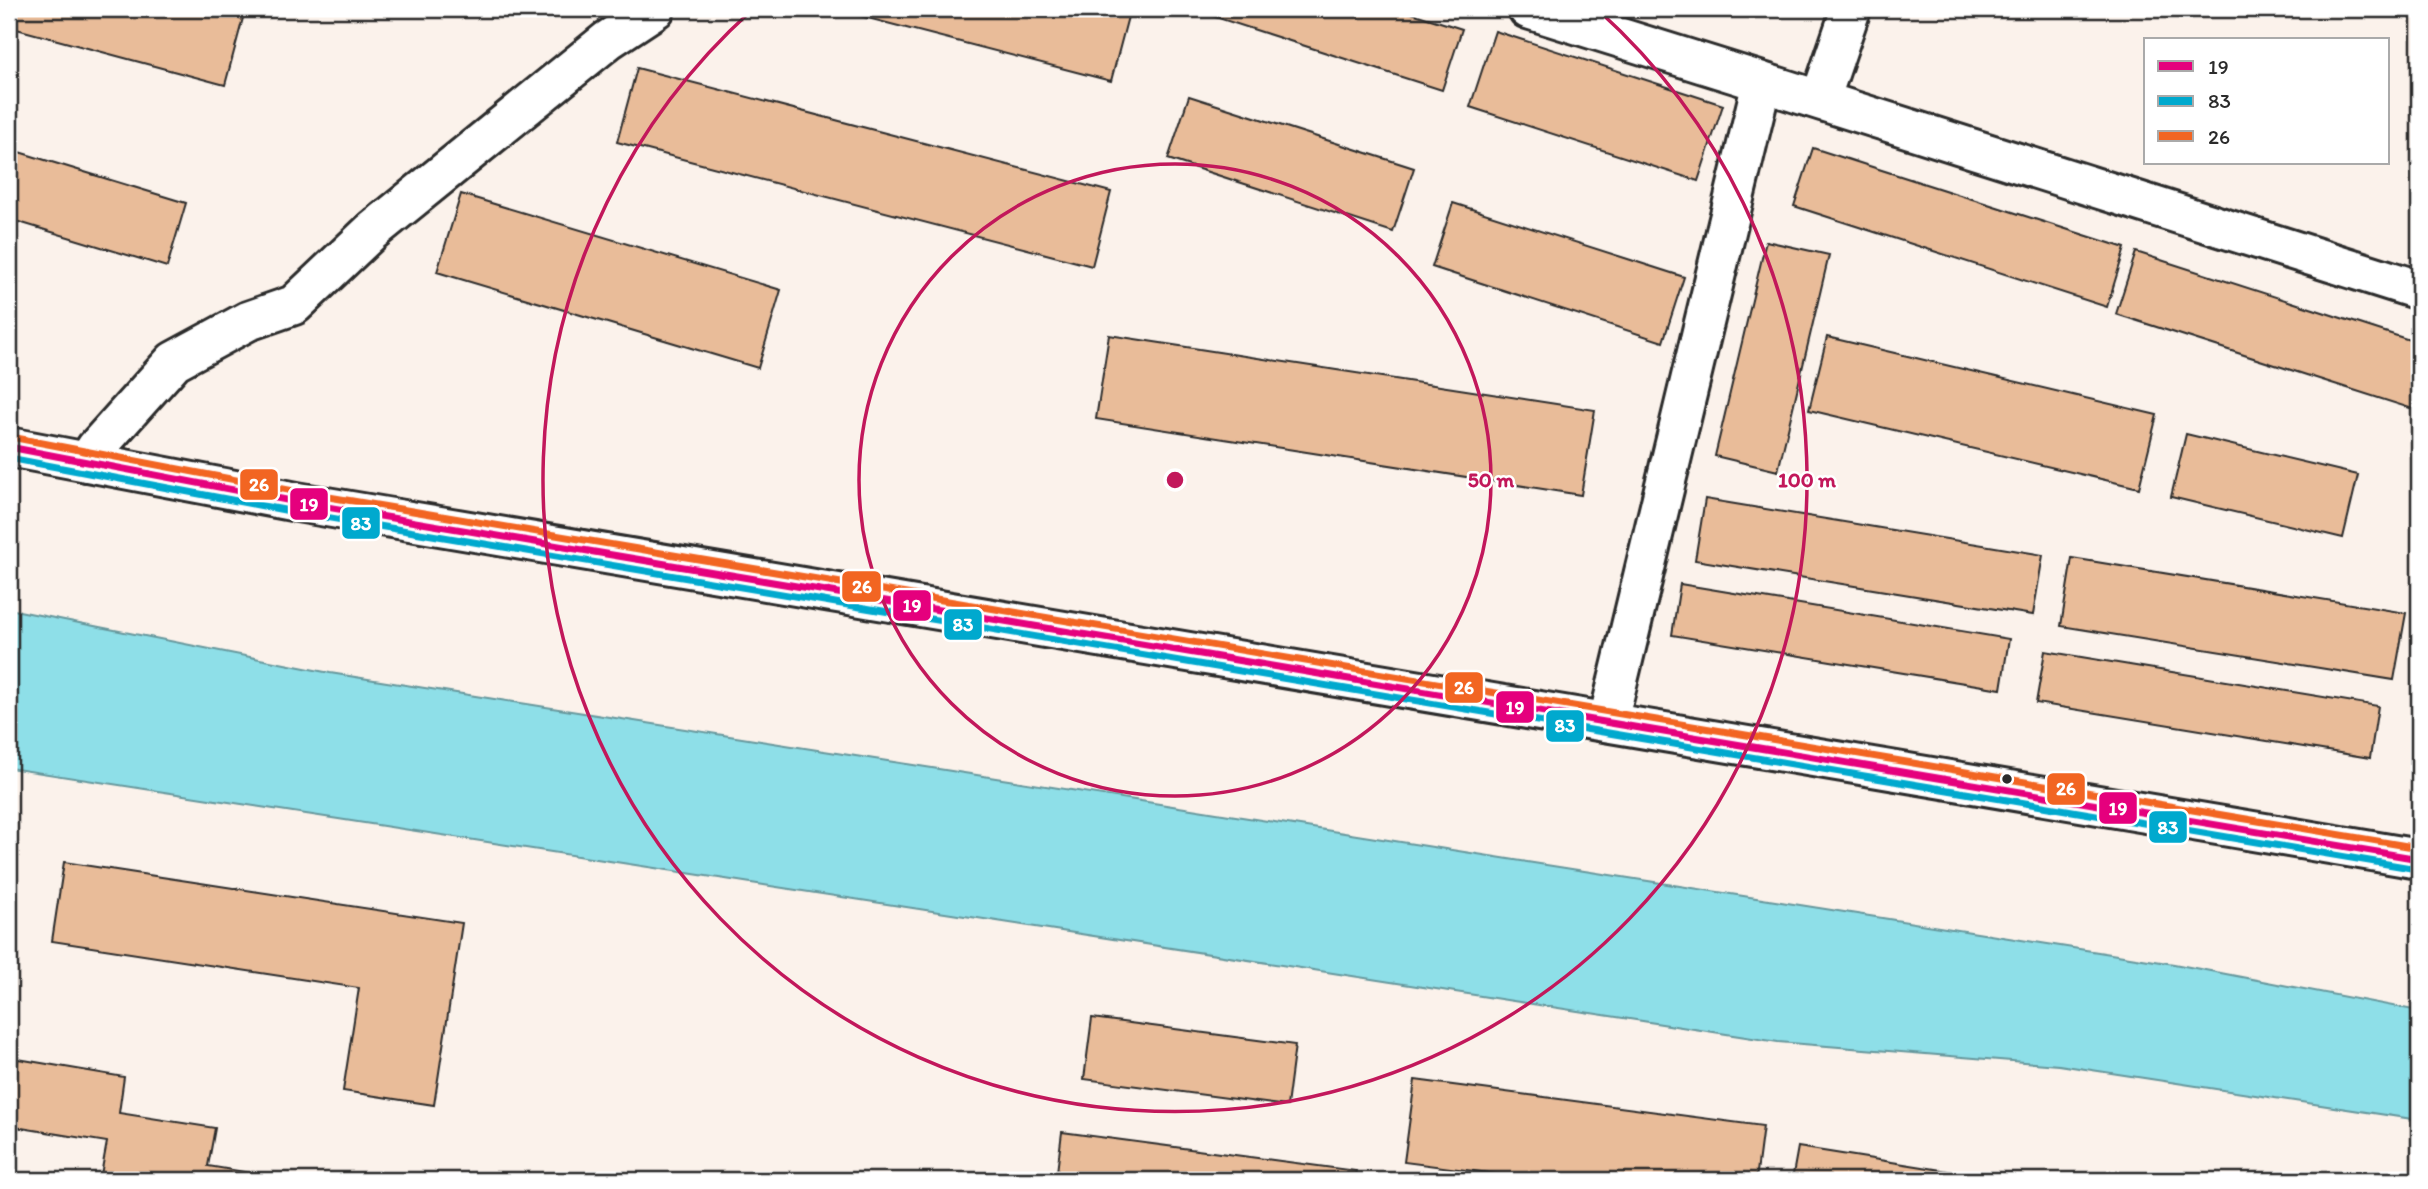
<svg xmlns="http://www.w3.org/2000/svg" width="2428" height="1189" viewBox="0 0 2428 1189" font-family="Itim,sans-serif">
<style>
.water{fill:#8edfe8;stroke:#66979c;stroke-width:2}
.building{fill:#e9bc99;stroke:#2b2b2b;stroke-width:2}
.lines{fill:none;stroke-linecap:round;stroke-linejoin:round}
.minor-casing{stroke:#2b2b2b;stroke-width:44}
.secondary-casing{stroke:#2b2b2b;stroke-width:44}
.minor{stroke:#fff;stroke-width:38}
.secondary{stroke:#fff;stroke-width:38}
.bus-1-casing{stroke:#fff;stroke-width:12}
.bus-2-casing{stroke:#fff;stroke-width:12}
.bus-3-casing{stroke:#fff;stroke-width:12}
.bus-1{stroke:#e5007d;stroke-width:7}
.bus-2{stroke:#00a9ce;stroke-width:7}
.bus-3{stroke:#f26522;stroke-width:7}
.ring{fill:none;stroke:#c2185b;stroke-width:3.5}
.bus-dot{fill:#2b2b2b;stroke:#fff;stroke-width:2.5}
.centre{fill:#c2185b;stroke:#fff;stroke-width:3.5}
.ring-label{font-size:21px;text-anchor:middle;font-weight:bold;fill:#c2185b;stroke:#fff;stroke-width:5;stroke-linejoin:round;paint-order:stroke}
.line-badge{stroke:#fff;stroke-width:2.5}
.badge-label{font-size:19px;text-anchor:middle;font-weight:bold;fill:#fff}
</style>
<rect width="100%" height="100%" fill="#fbf2eb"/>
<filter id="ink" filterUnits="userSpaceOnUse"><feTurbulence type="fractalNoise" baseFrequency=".0143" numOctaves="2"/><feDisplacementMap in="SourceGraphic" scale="14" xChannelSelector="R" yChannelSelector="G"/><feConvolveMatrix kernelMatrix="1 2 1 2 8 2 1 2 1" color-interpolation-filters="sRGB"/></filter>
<g filter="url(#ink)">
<path class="water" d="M9,609l321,64 1844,291 245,47v109l-360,-55 -281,-23 -1769,-274z"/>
<path class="building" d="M9,9h201l33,9 -18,67 -216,-58z
M833,9h297l-19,72z
M1215,9h184l63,20 -20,61 -230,-74z
M1495,31l228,74 -25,76 -228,-74z
M637,68l474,124 -19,74 -475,-124z
M1189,96l225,72 -21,64 -225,-73z
M1813,148l312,100 -18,59 -313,-101z
M9,149l177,54 -19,64 -158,-48z
M461,194l320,96 -23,78 -321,-96z
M1453,203l231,74 -21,65 -231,-75z
M1766,241l63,14 -51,216 -63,-15z
M2136,252l283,91v68l-303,-97z
M1109,335l486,75 -14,85 -485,-76z
M1827,337l330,78 -18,73 -330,-78z
M2186,434l172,41 -15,63 -172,-41z
M1705,499l338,56 -10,60 -338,-55z
M2072,558l334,55 -12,67 -333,-54z
M1680,584l329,55 -8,50 -329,-54z
M2045,651l333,55 -8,52 -334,-55z
M64,862l398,61 -28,182 -91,-14 16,-103 -307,-47z
M1092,1018l203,27 -8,61 -203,-27z
M18,1059l106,18 -5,36 96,15 -7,38 84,14h-192l7,-38 -98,-16z
M1415,1080l348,46 -7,54h-213l-139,-18z
M1062,1132l294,39 -2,9h-298z
M1798,1147l206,33h-212z"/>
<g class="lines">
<defs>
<path id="minor" d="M1528,9l234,73 -154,640
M1762,82l657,208
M1820,100l31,-91
M87,462l9,-14 78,-87 74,-40 46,-16 77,-73 237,-192 47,-31"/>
<path id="secondary" d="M9,447l288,55 2122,357"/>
</defs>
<use href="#minor" class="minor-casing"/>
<use href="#secondary" class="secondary-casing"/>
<use href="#minor" class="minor"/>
<use href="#secondary" class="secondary"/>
<defs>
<path id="bus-1" d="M9,447l288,55 2122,357"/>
<path id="bus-2" d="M9,458l286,54 2122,357"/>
<path id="bus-3" d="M11,437l288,55 2120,356"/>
</defs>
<use href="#bus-1" class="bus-1-casing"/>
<use href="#bus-2" class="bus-2-casing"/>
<use href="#bus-3" class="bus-3-casing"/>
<use href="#bus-1" class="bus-1"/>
<use href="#bus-2" class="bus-2"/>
<use href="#bus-3" class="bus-3"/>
</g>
</g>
<g class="ring">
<circle cx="1175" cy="480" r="316"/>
<path d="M1598 10A632 632 0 1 1 752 10"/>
</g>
<circle class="bus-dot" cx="2007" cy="779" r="6"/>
<circle cx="1175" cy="480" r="10" class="centre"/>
<g class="ring-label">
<text x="1491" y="487">50 m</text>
<text x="1807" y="487">100 m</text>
</g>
<g class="line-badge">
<rect x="239" y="468" width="40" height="33" rx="7" fill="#f26522"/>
<rect x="289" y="487" width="40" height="34" rx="7" fill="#e5007d"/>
<rect x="341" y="506" width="40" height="34" rx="7" fill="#00a9ce"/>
<rect x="841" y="570" width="41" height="33" rx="7" fill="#f26522"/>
<rect x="892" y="589" width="40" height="33" rx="7" fill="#e5007d"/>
<rect x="943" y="608" width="40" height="33" rx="7" fill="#00a9ce"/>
<rect x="1444" y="671" width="40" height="33" rx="7" fill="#f26522"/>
<rect x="1495" y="690" width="40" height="34" rx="7" fill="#e5007d"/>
<rect x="1545" y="709" width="40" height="34" rx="7" fill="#00a9ce"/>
<rect x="2046" y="772" width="40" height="34" rx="7" fill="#f26522"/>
<rect x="2098" y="791" width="40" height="34" rx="7" fill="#e5007d"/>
<rect x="2148" y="810" width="40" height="34" rx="7" fill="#00a9ce"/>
</g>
<g class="badge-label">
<text x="259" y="491">26</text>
<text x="309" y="511">19</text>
<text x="361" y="530">83</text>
<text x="862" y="593">26</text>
<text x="912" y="612">19</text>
<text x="963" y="631">83</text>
<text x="1464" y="694">26</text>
<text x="1515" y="714">19</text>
<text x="1565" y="732">83</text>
<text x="2066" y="795">26</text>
<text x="2118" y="815">19</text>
<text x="2168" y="834">83</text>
</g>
<rect width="2428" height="1189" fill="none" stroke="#fff" stroke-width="35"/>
<rect x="18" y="18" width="2393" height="1154" fill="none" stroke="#2b2b2b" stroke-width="2.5" filter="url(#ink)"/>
<rect x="2144" y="38" width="245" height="126" fill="#ffffff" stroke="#aaaaaa" stroke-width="2"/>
<rect x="2158" y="61" width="35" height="10" fill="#e5007d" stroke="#aaaaaa" stroke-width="2"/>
<text x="2208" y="74" font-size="21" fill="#2b2b2b">19</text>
<rect x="2158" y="96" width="35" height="10" fill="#00a9ce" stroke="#aaaaaa" stroke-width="2"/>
<text x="2208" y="108" font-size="21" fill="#2b2b2b">83</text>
<rect x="2158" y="131" width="35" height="10" fill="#f26522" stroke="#aaaaaa" stroke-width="2"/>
<text x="2208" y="144" font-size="21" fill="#2b2b2b">26</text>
</svg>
